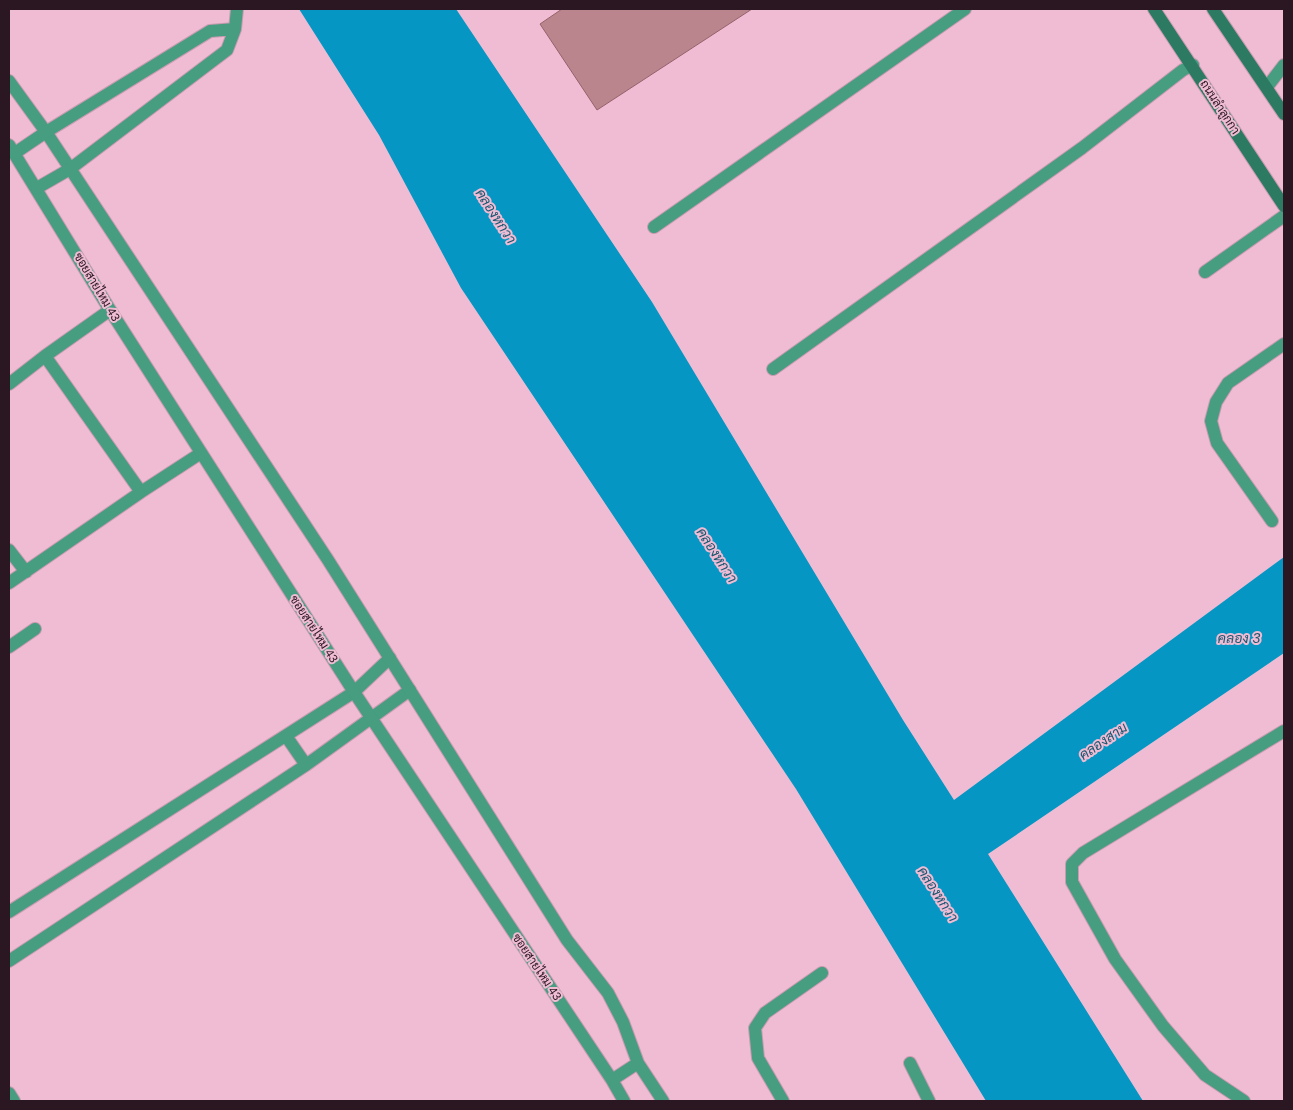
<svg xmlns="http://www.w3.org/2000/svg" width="1293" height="1110" viewBox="0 0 1293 1110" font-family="Arial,Sarabun,sans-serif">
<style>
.water{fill:#0696c3}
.building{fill:#bb858e;stroke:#95626a}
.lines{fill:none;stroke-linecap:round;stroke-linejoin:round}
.service-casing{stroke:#c89bb0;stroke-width:14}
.minor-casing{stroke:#c89bb0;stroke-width:14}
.tertiary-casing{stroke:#c89bb0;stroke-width:14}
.secondary-casing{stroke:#c89bb0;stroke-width:14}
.service{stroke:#469d80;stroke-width:12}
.minor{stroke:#469d80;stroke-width:12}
.tertiary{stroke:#469d80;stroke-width:12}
.secondary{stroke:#2b7a61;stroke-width:12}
.labels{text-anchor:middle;stroke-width:4;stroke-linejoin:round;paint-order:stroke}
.street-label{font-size:12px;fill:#2a1721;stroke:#efbcd4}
.water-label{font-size:14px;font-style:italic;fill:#195770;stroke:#efbcd4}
</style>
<rect width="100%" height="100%" fill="#efbcd4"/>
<path class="water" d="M299,9h157l196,293 251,418 51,80 330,-243v96l-296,201 155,247h-157l-190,-312 -335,-501 -82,-153z"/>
<path class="building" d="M562,9h190l-155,101 -57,-86z"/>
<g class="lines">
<defs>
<path id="service" d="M654,227l311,-218
M1205,272l79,-56
M45,356l96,136
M9,384l36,-28 65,-46
M1272,521l-55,-78 -6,-22 5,-19 12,-19 56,-39
M9,550l17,22
M9,583l132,-91 60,-39
M9,647l26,-18
M286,736l20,29
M9,912l345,-220 36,-34
M9,961l297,-196 104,-75
M910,1063l19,38
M9,1093l5,8
M783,1101l-25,-43 -3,-30 10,-15 57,-40
M1244,1101l-39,-26 -42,-49 -48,-67 -43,-77v-18l11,-11 201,-122"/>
<path id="minor" d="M9,81l37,51 282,428 239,380 41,53 15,29 15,41 25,38
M1267,87l17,-22
M9,145l101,165 244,382 258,388 26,-17
M773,369l309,-221 101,-78 10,-5
M612,1080l12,21"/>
<path id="tertiary" d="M15,153l31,-21 164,-101 25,-2
M37,188l33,-19 157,-119 8,-21 2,-20"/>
<path id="secondary" d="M1154,9l130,197
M1213,9l71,105"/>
</defs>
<use href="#service" class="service-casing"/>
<use href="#minor" class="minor-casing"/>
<use href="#tertiary" class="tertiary-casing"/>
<use href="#secondary" class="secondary-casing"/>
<use href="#service" class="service"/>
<use href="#minor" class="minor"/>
<use href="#tertiary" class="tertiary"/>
<use href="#secondary" class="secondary"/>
</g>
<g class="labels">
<g class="street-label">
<text transform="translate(1220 107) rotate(57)" y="4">ถนนลำลูกกา</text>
<text transform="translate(97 287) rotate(59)" y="4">ซอยสายไหม 43</text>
<text transform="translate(314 629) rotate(57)" y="4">ซอยสายไหม 43</text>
<text transform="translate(537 967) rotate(56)" y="4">ซอยสายไหม 43</text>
</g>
<g class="water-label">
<text transform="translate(496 216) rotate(57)" y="5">คลองหกวา</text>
<text transform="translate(717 555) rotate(57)" y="5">คลองหกวา</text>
<text x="1239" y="643">คลอง 3</text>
<text transform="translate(1103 741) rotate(-34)" y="5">คลองสาม</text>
<text transform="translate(938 894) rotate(57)" y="5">คลองหกวา</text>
</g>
</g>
<rect width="1293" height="1110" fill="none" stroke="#2a1721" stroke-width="20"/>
</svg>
